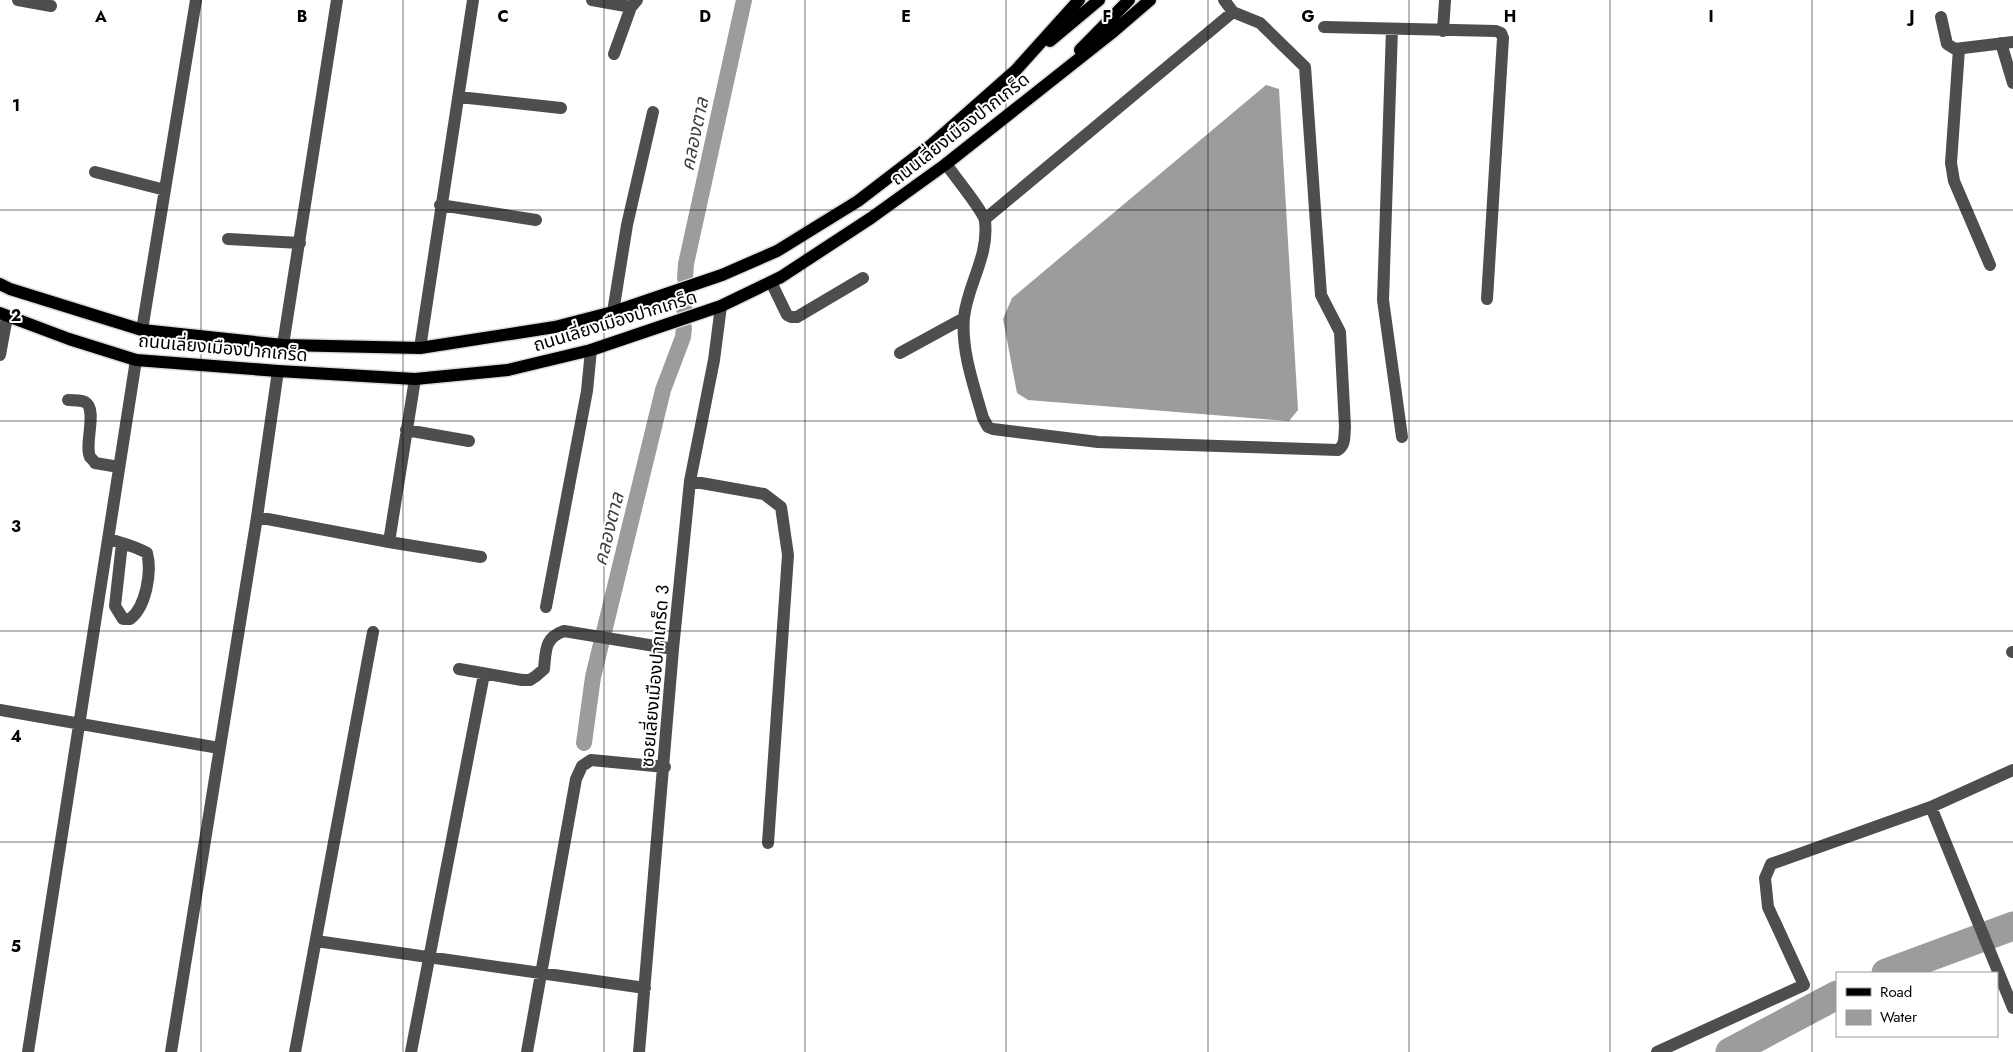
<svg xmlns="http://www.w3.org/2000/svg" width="2013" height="1052" viewBox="0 0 2013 1052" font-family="Jost,'Noto Sans Thai',sans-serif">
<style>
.water{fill:#9c9c9c}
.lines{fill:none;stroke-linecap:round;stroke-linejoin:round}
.canal{stroke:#9c9c9c;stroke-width:16}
.river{stroke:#9c9c9c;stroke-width:29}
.major-casing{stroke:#dbdbdb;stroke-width:15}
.minor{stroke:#4e4e4e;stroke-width:12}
.major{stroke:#000;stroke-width:12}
.grid{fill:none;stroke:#000;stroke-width:1;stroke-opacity:0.55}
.labels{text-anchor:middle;stroke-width:4;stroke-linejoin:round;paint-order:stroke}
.street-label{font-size:18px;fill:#000;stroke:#fff}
.water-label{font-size:19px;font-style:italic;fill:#3d3d3d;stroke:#fff}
.grid-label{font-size:16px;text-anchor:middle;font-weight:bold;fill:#000;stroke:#fff;stroke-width:4;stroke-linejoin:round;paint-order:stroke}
</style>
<rect width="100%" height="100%" fill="#fff"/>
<path class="water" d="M1266,85l13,4 19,321 -9,11 -261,-21 -11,-7 -14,-74 9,-21z"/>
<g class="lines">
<path class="canal" d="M685,278l1,-14 58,-264
M684,309l1,-12
M584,743l9,-66 70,-287 20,-53 1,-9"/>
<path class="river" d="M1886,973l127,-47
M1730,1052l107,-57"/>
<defs>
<path id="major" d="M1050,41l49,-41
M1080,50l49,-50
M0,284l10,5 132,41 141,15 137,3 135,-21 58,-15 109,-37 55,-24 81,-50 73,-56 85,-75 63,-70
M0,313l69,26 67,21 142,11 137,8 93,-9 83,-20 130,-44 60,-29 90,-59 75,-54 168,-133 36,-31"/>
</defs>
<use href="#major" class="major-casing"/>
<path class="minor" d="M18,0l33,6
M592,0l39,7 6,-7
M1941,17l6,27 8,5 58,-7
M1324,27l172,4 5,2 2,5 -16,261
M1392,29l-9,271 19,137
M1443,31l2,-31
M2001,43l12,40
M1959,49l-8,114 3,18 36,84
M614,54l17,-47
M459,97l102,11
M946,164c7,10 38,48 39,57 4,36 -17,62 -21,96 -3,34 10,69 19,101l5,9 5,2 105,13 240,8c8,-5 6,-15 7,-23l-5,-95 -19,-37 -16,-228 -45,-44 -27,-11 -9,-12
M95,172l70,18
M440,205l96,15
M985,219l248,-207
M228,239l72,4
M771,282l16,33 4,2h6l66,-39
M613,312l14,-87 26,-113
M142,330l54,-330
M283,345l54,-345
M420,348l53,-348
M900,353l64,-35
M0,355l7,-38
M68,400c5,0 12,0 17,2 13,7 -1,42 5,55 2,2 4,4 5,6l24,4
M406,430l63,11
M690,481l74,13 17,13 7,48 -20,288
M257,517l132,25 92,15
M109,539c13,4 26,7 38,14 5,19 -1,54 -17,66h-7l-8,-13 7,-63
M389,542l26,-163
M546,607l41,-216 4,-41
M2012,652h1
M459,669l63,11h8l6,-4 8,-7c2,-18 0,-31 20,-38l109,18
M0,710l219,38
M1931,807l82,201
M316,941l329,47
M28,1052l108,-692
M171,1052l86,-535 21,-146
M295,1052l78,-420
M411,1052l73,-378
M527,1052l49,-273 6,-13 9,-6 74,7
M639,1052l34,-403 17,-168 24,-121 7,-54
M1657,1052l147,-67 -36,-78 -3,-29 6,-14 160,-57 82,-37"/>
<use href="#major" class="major"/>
</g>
<path class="grid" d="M201,0v1052M403,0v1052M604,0v1052M805,0v1052M1006,0v1052M1208,0v1052M1409,0v1052M1610,0v1052M1812,0v1052M0,210h2013M0,421h2013M0,631h2013M0,842h2013"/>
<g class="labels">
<g class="street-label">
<text transform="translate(960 129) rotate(-38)" y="6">ถนนเลี่ยงเมืองปากเกร็ด</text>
<text transform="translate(615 321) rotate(-17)" y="6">ถนนเลี่ยงเมืองปากเกร็ด</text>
<text transform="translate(223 348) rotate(5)" y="6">ถนนเลี่ยงเมืองปากเกร็ด</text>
<text transform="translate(655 676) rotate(-85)" y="6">ซอยเลี่ยงเมืองปากเกร็ด 3</text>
</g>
<g class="water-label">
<text transform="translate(694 134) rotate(-78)" y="7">คลองตาล</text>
<text transform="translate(608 529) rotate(-76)" y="7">คลองตาล</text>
</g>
</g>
<g class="grid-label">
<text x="101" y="22">A</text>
<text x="302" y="22">B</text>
<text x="503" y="22">C</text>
<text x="705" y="22">D</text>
<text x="906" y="22">E</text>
<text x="1107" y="22">F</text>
<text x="1308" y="22">G</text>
<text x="1510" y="22">H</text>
<text x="1711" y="22">I</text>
<text x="1912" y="22">J</text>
<text x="16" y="111">1</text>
<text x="16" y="321">2</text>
<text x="16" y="532">3</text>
<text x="16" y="742">4</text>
<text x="16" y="952">5</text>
</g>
<rect x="1836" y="972" width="162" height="65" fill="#ffffff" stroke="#999999"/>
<rect x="1846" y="988" width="25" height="8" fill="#000000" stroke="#999999"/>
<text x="1880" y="997" font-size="15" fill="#000000">Road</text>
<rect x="1846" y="1010" width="25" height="15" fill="#9c9c9c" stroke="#999999"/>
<text x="1880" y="1022" font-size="15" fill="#000000">Water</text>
</svg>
